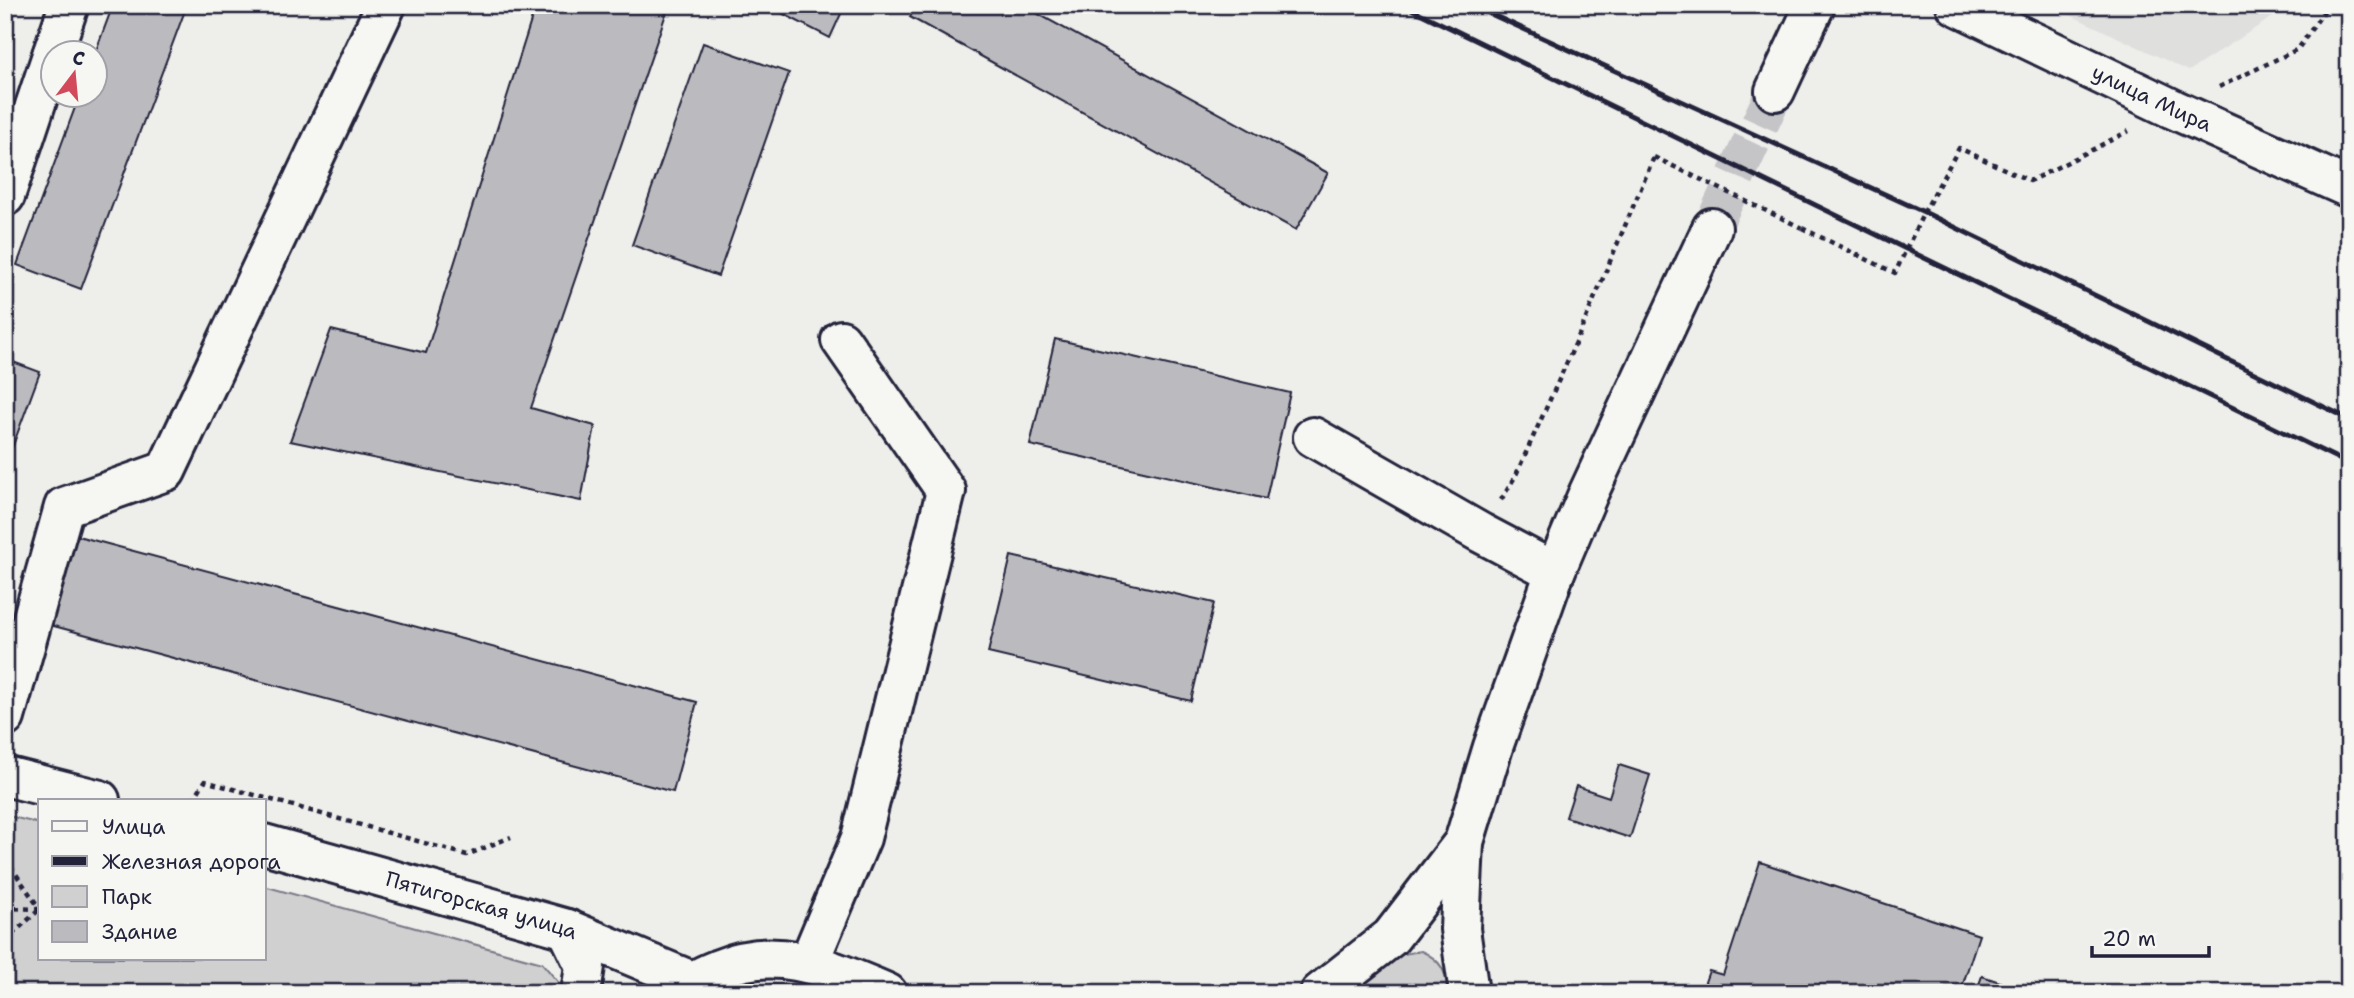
<svg xmlns="http://www.w3.org/2000/svg" width="2354" height="998" viewBox="0 0 2354 998" font-family="'Shantell Sans',sans-serif">
<style>
.built{fill:#dfdfde}
.green{fill:#d0d0d1;stroke:#797986;stroke-width:2}
.building{fill:#bbbbbf;stroke:#22223b;stroke-width:2}
.lines{fill:none;stroke-linecap:round;stroke-linejoin:round}
.minor-tunnel{stroke:#c5c5c8;stroke-width:38;stroke-dasharray:38 19;stroke-linecap:butt}
.minor-casing{stroke:#22223b;stroke-width:44}
.major-casing{stroke:#22223b;stroke-width:44}
.path{stroke:#22223b;stroke-width:4.5;stroke-dasharray:5 5;stroke-linecap:butt}
.minor{stroke:#f6f6f2;stroke-width:38}
.major{stroke:#f6f6f2;stroke-width:38}
.rail{stroke:#22223b;stroke-width:5}
.path-bridge{stroke:#22223b;stroke-width:4.5;stroke-dasharray:5 5;stroke-linecap:butt}
.labels{text-anchor:middle;stroke-width:5;stroke-linejoin:round;paint-order:stroke}
.street-label{font-size:21px;fill:#22223b;stroke:#f6f6f2}
</style>
<rect width="100%" height="100%" fill="#eeeeeb"/>
<filter id="ink" filterUnits="userSpaceOnUse"><feTurbulence type="fractalNoise" baseFrequency=".0143" numOctaves="2"/><feDisplacementMap in="SourceGraphic" scale="14" xChannelSelector="R" yChannelSelector="G"/><feConvolveMatrix kernelMatrix="1 2 1 2 8 2 1 2 1" color-interpolation-filters="sRGB"/></filter>
<g filter="url(#ink)">
<path class="built" d="M2049,5h242l-102,66z"/>
<path class="green" d="M5,815l35,9v134h224v-72l278,77 17,20 -15,10h-539z
M1421,951c21,9 24,20 29,42h-101l43,-37z
M771,984l43,3 10,6h-78z"/>
<path class="building" d="M113,5h74l-106,284 -64,-24 63,-171h14v-38z
M536,5h140l-8,3 -137,400 64,18 -14,75 -291,-60 41,-111 95,23z
M766,5h79l-15,33z
M917,5h105l306,168 -32,57 -386,-213z
M703,43l86,30 -71,203 -86,-31z
M1055,339l235,54 -24,106 -236,-54z
M5,359l35,13 -35,95z
M74,535l623,167 -24,90 -623,-167z
M1011,556l203,47 -23,98 -203,-48z
M1619,765l31,10 -20,63 -64,-21 10,-31 33,11z
M1760,862l219,73 -19,58h-259l8,-22 14,4z
M1982,976l50,17h-56z"/>
<g class="lines">
<path class="minor-tunnel" d="M1712,228l63,-137"/>
<defs>
<g id="minor">
<path id="s1" d="M1956,5l217,104 176,79"/>
<path d="M53,52l16,-47"/>
<path d="M1775,91l40,-86"/>
<path d="M5,196l47,-141"/>
<path d="M1313,437l168,96 74,39"/>
<path d="M5,717l59,-210 102,-36 220,-466"/>
<path d="M809,962l52,-124 85,-347 -105,-151"/>
<path d="M1320,993l71,-56 73,-95"/>
<path d="M1469,993l-9,-64 4,-87 29,-95 62,-175 33,-78 124,-266"/>
</g>
<g id="major">
<path d="M5,776l95,24"/>
<path id="s2" d="M264,844l303,85 125,52"/>
<path d="M567,929l18,37 -4,27"/>
<path d="M684,993c9,-14 20,-18 35,-24 60,-26 112,1 168,24"/>
</g>
</defs>
<use href="#minor" class="minor-casing"/>
<use href="#major" class="major-casing"/>
<path class="path" d="M2219,87l79,-38 30,-44
M1802,228l93,45 29,-61 35,-64 71,33 99,-50
M1501,500l14,-23 61,-135 78,-185
M193,800l12,-19 262,74 44,-18
M5,858l35,51
M5,908l34,1
M5,941l35,-32"/>
<use href="#minor" class="minor"/>
<use href="#major" class="major"/>
<path class="rail" d="M1403,5l946,459
M1471,5l453,207 425,207"/>
<path class="path-bridge" d="M1654,157l148,71"/>
</g>
</g>
<g class="labels">
<g class="street-label">
<text dy="7" stroke="none"><textPath href="#s1" startOffset="217">улица Мира</textPath></text>
<text dy="7" stroke="none"><textPath href="#s2" startOffset="226">Пятигорская улица</textPath></text>
</g>
</g>
<rect width="2354" height="998" fill="none" stroke="#f6f6f2" stroke-width="28"/>
<rect x="14" y="14" width="2326" height="970" fill="none" stroke="#22223b" stroke-width="2.5" filter="url(#ink)"/>
<rect x="38" y="799" width="228" height="161" fill="#f6f6f2" stroke="#a1a1a9" stroke-width="2"/>
<rect x="52" y="821" width="35" height="10" fill="#f6f6f2" stroke="#a1a1a9" stroke-width="2"/>
<text x="102" y="834" font-size="21" fill="#22223b">Улица</text>
<rect x="52" y="856" width="35" height="10" fill="#22223b" stroke="#a1a1a9" stroke-width="2"/>
<text x="102" y="869" font-size="21" fill="#22223b">Железная дорога</text>
<rect x="52" y="886" width="35" height="21" fill="#d0d0d1" stroke="#a1a1a9" stroke-width="2"/>
<text x="102" y="904" font-size="21" fill="#22223b">Парк</text>
<rect x="52" y="921" width="35" height="21" fill="#bbbbbf" stroke="#a1a1a9" stroke-width="2"/>
<text x="102" y="939" font-size="21" fill="#22223b">Здание</text>
<g transform="translate(74 74) rotate(16)"><circle r="33" fill="#f6f6f2" stroke="#a1a1a9" stroke-width="2"/>
<path d="M0-5L12 26L0 18L-12 26Z" fill="#d1495b"/>
<text y="-10" font-size="19" font-weight="bold" text-anchor="middle" fill="#22223b">С</text>
</g>
<path d="M2092 946v10h117v-10" fill="none" stroke="#22223b" stroke-width="3.5"/>
<text x="2102" y="946" font-size="21" fill="#22223b" stroke="#f6f6f2" stroke-width="5" paint-order="stroke">20 m</text>
</svg>
